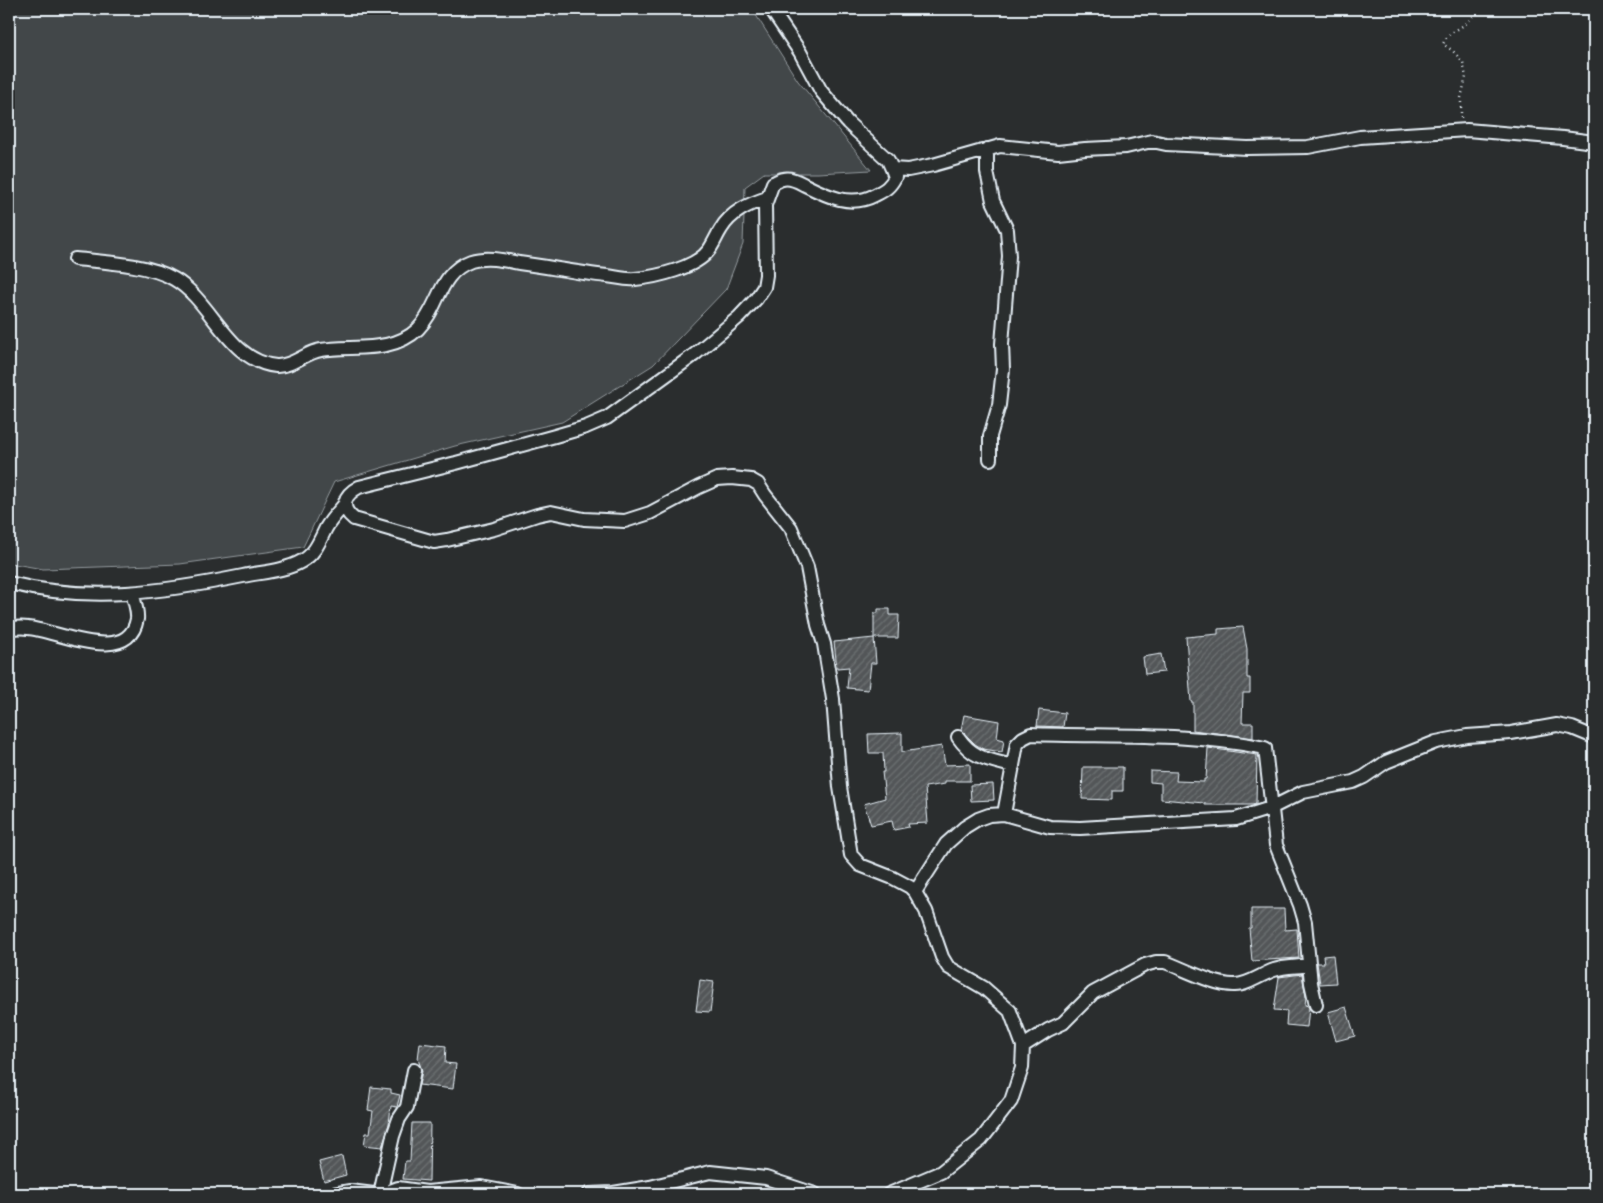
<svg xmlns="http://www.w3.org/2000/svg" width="1603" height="1203" viewBox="0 0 1603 1203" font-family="'Balsamiq Sans',sans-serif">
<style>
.grass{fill:#424648;stroke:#959ca0}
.building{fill:url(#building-hatch);stroke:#e8f1f8}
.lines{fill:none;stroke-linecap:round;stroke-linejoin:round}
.minor-casing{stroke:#e8f1f8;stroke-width:16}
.path{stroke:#e8f1f8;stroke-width:2.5;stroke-dasharray:1 4;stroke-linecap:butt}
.minor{stroke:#2a2d2e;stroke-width:12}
</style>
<defs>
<pattern id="building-hatch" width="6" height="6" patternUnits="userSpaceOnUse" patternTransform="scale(1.25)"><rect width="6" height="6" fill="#535759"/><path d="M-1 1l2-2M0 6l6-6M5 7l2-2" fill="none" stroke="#6c7072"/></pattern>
</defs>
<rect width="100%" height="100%" fill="#2a2d2e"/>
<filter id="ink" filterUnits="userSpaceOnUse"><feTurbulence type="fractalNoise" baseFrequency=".02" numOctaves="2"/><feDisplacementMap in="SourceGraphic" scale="10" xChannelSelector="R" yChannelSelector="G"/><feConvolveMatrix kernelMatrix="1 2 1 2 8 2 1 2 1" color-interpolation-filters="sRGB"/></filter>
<g filter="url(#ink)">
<path class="grass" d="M9,9h743l46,72 73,89 -53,3h-54l-19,14 -2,57 -17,45 -73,76 -91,57 -107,24 -121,36 -31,65 -123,17 -137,5 -34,-6z"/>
<path class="building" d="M878,609h12v6h9l-1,23h-24v-25h4z
M1243,627l4,22v29h3v15h-7l-1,30h11v15l-60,-8v-28h-2l-5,-65 32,-3v-5z
M874,638l2,25h-5l-3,27 -21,-2 2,-21 -12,1 -3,-26z
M1161,654l3,18 -19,2 -2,-17z
M1039,710l26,3 -2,14 -26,-1z
M964,715l35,6 -2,17 7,2 -2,12 -19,-3 -8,-5 -14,-14z
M902,733v19l40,-6 3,19 25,-1v17h-25v3l-20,3 3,36 -20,1 1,3 -15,3 -2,-9 -21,4 -7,-21 21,-6 -3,-26h2l-1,-19h-14l-1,-19z
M1208,748l49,7 -1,49 -4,1h-47v-2l-44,-4v-16l-11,-1v-11l27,1 -1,9 28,1v-3h2z
M1083,767h40v24h-11v9l-30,-1z
M993,784l1,16 -23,1 -1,-16z
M1251,909h33l1,21 12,-1 2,29 -47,3 -3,-33h2z
M1333,955l3,28 -16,1 -3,-21h7l-1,-7z
M1302,974l4,23 -1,8 3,1 1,2 -2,19 -21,-2 1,-14 -13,-1 5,-33z
M700,980l14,2 -4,30 -14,-1z
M1346,1007l9,29 -19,5 -8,-29z
M420,1043l26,3 -1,17 11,1 -3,25 -34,-4 3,-14 -4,-12z
M371,1087l20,2v4l9,2 -3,12 -6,-1 -2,18 -7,23 -18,-2 2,-12h4l3,-22 -5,-1z
M412,1123h18l-1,58 -26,-2 2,-18h5z
M342,1156l4,19 -22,6 -5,-19z"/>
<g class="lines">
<defs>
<path id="minor" d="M771,9l29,43 21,39 27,32 40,37 4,9 3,8c-5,10 -10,13 -20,18 -24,13 -48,1 -70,-10 -6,-3 -14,-8 -22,-6 -3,0 -7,3 -10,4l-8,22 1,70 -2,12 -8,12 -17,18 -45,38 -87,63 -21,9 -31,9 -99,27 -97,24c-15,8 -20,20 -5,32l80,23 13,-2 47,-11 43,-14 14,-3 33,7 41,2 25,-8 49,-26 18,-8 15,-1 19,2 7,4 7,11 26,33 16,39 11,58 6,19 9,55 7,88 11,68 9,10 33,13 17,9 5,5 11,19 16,46 6,10 36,21 26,23 13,35 -1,22 -11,33 -30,39 -40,32 -52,22
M987,149v23l6,29 14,29 2,26 -7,88 1,25 -4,36 -9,31v23
M892,169l16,1 25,-5 67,-19 58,6 27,-3 41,-2 26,-6 14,3 81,4 61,-1 52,-10 107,-7 96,8 31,4
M75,259c29,3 73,5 99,20 38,22 54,82 102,87 16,1 30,-14 45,-16 32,-5 71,4 97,-21 22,-22 20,-56 53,-68 15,-5 33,-1 48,2 30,4 59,10 88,13 9,1 19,4 28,3 21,-2 61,-11 74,-29 5,-7 8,-15 12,-21 10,-17 28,-25 46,-31
M9,583c80,20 155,9 234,-7 19,-4 42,-5 59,-15 13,-7 18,-21 24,-33 5,-9 12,-16 19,-24
M9,628c6,0 13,-1 19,0 28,2 100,39 109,-9 1,-8 -3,-19 -5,-26
M958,737c15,22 31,23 55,29
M1004,814l13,-70 6,-6 8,-4c77,3 158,-2 234,14l11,97 24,60 5,17 6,61 5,22
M915,892l31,-48 19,-17 13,-8 11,-4 15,-1 46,13 30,1 156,-9 35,-11 32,-16 50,-10 11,-5 22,-15 50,-20 31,-6 44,-3 46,-8 15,3 22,9
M1023,1046l25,-16 15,-7 30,-30 52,-28 11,-3h9c19,7 51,24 70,23 13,0 27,-11 39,-15 11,-4 24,-3 35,-5
M333,1194l17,-3 24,3
M380,1194l13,-58 6,-17 8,-12 7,-37
M382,1194l16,-6 29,4 54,-5 37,7
M589,1194l24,-1 37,-6 60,-15 56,6 49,16"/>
</defs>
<use href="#minor" class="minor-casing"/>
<path class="path" d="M1461,118v-20l5,-21 -3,-15 -10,-11 -10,-7 4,-8 20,-13 12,-14"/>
<use href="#minor" class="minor"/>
</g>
</g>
<rect width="1603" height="1203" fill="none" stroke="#2a2d2e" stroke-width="30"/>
<rect x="15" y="15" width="1573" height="1173" fill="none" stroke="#e8f1f8" stroke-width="2" filter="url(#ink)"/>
</svg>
